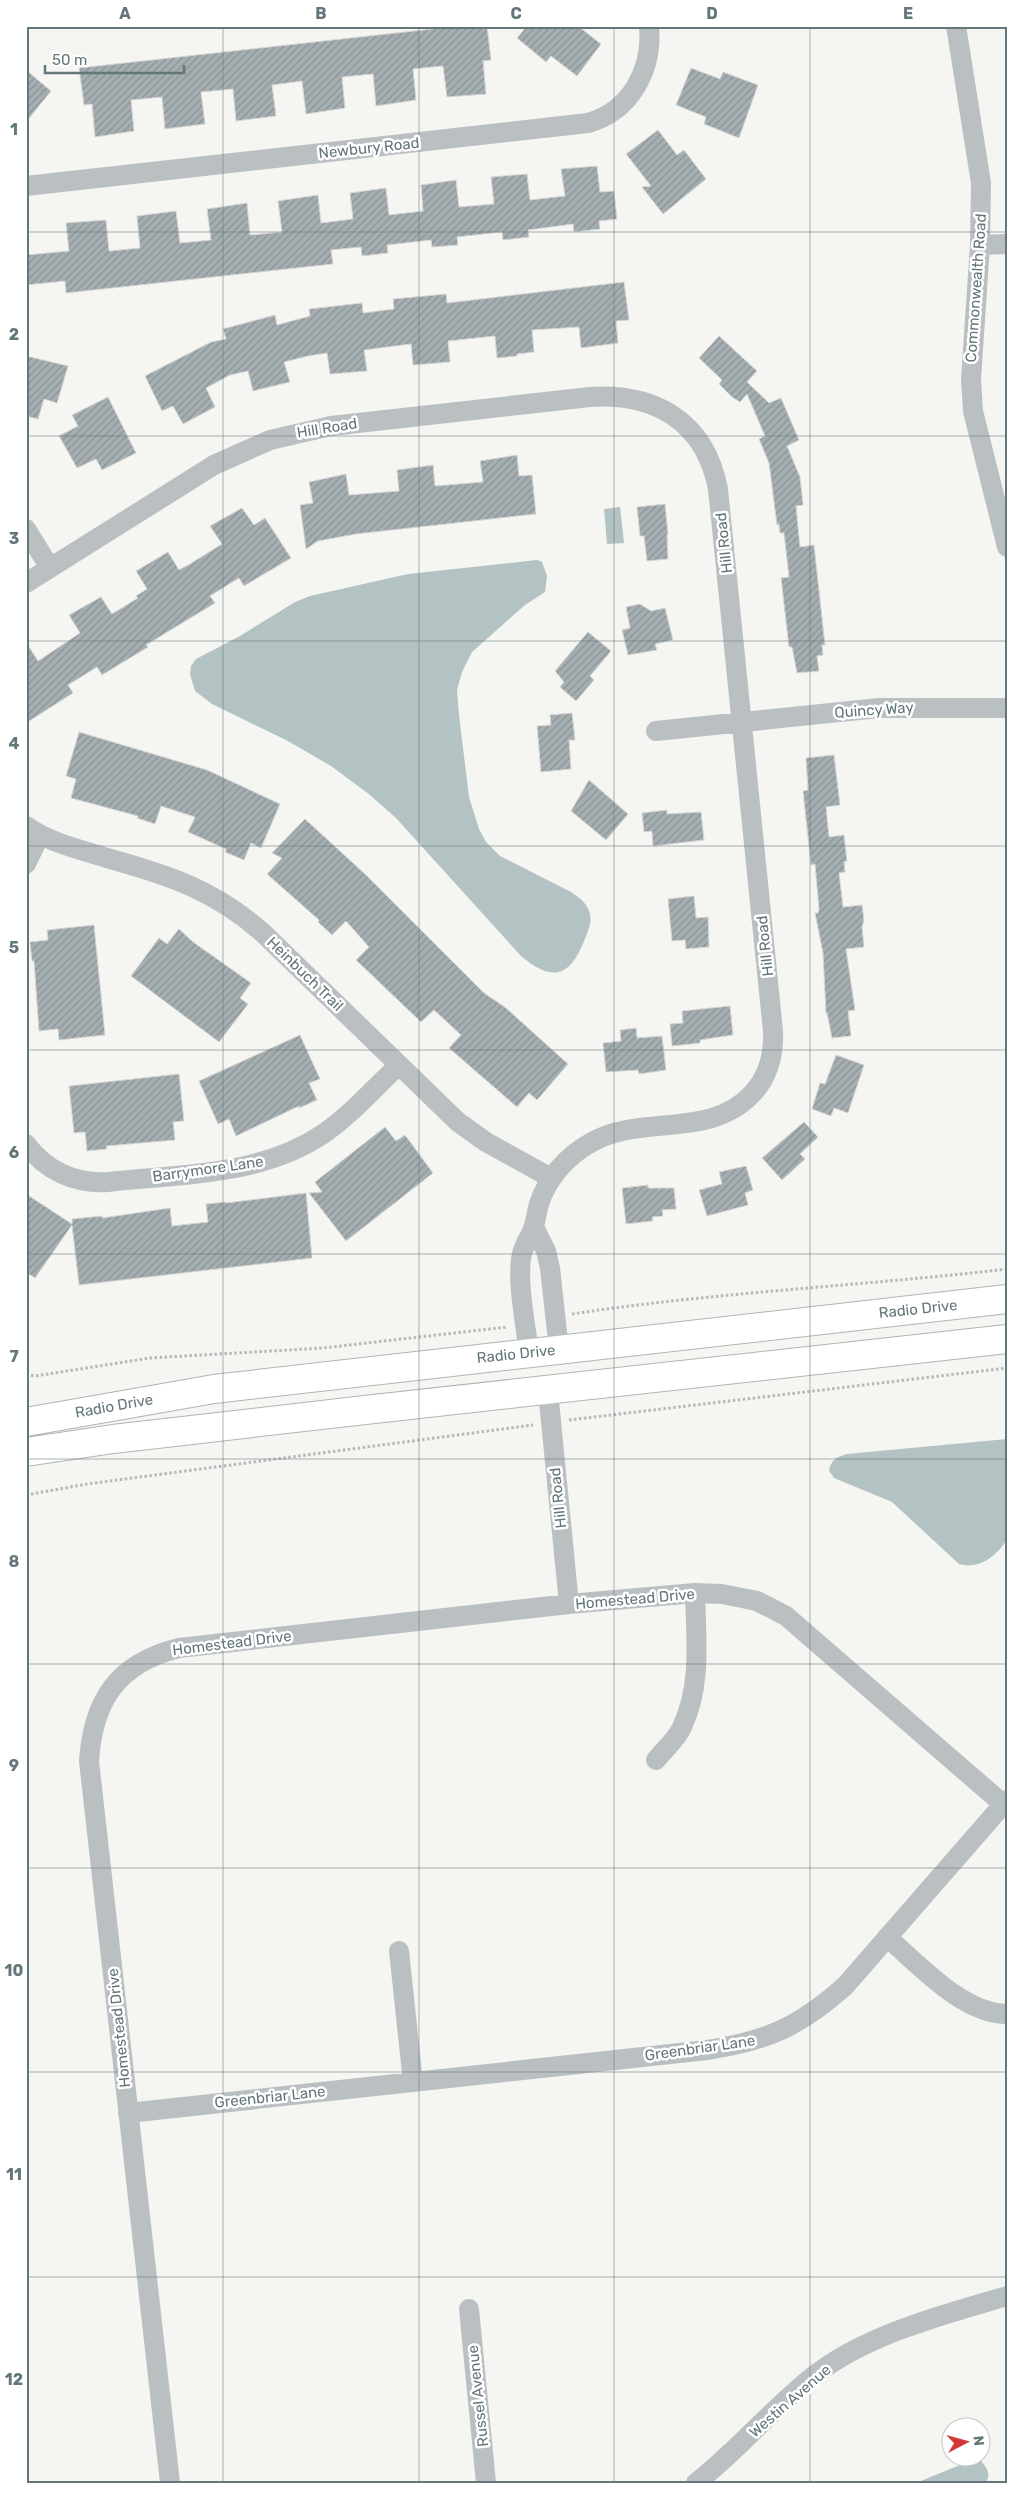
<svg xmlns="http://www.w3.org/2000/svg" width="1033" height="2509" viewBox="0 0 1033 2509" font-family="Rubik,sans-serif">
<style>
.water{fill:#b3c2c3}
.building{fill:url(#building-hatch);stroke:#d7d6d5}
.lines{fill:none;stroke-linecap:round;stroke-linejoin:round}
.secondary-casing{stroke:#adb5b7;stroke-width:30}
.path{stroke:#b5b9ba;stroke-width:3;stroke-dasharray:2.5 2.5;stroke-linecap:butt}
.minor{stroke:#bac0c2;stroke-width:20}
.secondary{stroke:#fff;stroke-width:28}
.grid{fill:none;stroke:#63767a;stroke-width:1;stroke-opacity:0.55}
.labels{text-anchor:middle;stroke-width:5;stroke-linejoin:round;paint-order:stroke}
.street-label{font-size:15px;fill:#63767a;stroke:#fff}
.neatline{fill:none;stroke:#63767a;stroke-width:2}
.grid-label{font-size:16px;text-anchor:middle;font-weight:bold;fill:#63767a}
</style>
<defs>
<pattern id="building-hatch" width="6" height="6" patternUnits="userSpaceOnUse" patternTransform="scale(1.25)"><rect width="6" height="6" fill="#a5aeb1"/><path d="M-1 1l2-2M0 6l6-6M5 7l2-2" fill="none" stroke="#8a9295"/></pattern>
</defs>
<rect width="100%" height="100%" fill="#f5f5f2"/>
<path class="water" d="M620,507l4,36 -17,1 -3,-35z
M537,560l5,2 5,14 -2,16 -20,13 -53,47 -10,20 -5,18 2,25 10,82 10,32 7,13 14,14 71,36c7,5 15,10 18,19 4,10 -1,20 -5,30 -15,38 -33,40 -63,15l-125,-138 -26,-23 -39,-29 -45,-26 -74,-36 -17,-13 -5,-17 1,-8 5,-7 44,-23 55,-34 15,-6 98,-22z
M1007,1439v100c-10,17 -28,31 -48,25l-67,-62 -58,-24 -5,-7c2,-11 7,-14 18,-17z
M972,2460h8c7,7 11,14 6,23h-70z"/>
<path class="building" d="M459,26h28l4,34 -8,1 3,33 -39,3 -4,-31 -30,3 3,31 -40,6 -3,-32 -31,3 3,31 -39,6 -4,-33 -30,4 4,31 -40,5 -3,-32 -32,3 4,32 -40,5 -3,-32 -31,3 3,31 -39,6 -3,-33 -8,1 -5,-37z
M527,26h51l23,18 -24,32 -26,-20 -5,6 -29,-24z
M691,68l29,11 3,-7 35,13 -19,53 -35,-14 2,-7 -30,-12z
M26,70l25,21 -25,31z
M658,130l19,25 7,-5 22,29 -43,35 -21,-27 9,-1 -25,-32z
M597,166l3,26 14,-1 3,28 -18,2 1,8 -26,3 -1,-8 -45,6 1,7 -26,3 -1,-8 -45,5 1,8 -26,2 -1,-7 -44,5 1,8 -26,3 -1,-9 -30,3 2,14 -267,29 -1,-12 -39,4v-30l43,-4 -3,-28 40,-3 3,31 31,-3 -3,-32 39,-5 4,32 31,-3 -4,-31 40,-6 3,32 32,-3 -4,-31 40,-6 3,28 32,-4 -3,-26 36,-5 3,27 34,-4 -2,-26 35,-5 3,27 35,-3 -3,-27 36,-3 3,26 35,-4 -4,-27z
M624,282l5,38 -13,1 2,22 -37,5 -2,-21 -47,3 2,22 -17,2v2l-20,2 -2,-22 -47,5 2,21 -37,3 -2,-21 -47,6 3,21 -37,3 -3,-21 -19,3 -24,6 6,20 -37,9 -5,-20 -18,4 -24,13 9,19 -32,17 -10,-18 -11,5 -17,-35 66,-34 15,-3 -3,-10 52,-14 2,10 33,-9 -1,-7 53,-6 1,10 31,-4 -1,-10 53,-5 1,9z
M719,336l38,35 -10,11 22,21 12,-5 18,42 -12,6 13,31 3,28 -7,1 4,41 14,-2 11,100h-3l1,10 -6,1 2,15 -22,2 -5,-26h-3l-8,-69 8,-1 -5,-44h-4l-1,-9 -2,1 -8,-62 -10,-24 6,-3 -18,-42 -7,8 -8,-5 -13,-13 3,-4 -23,-22z
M26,356l42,10 -11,37 -13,-4 -6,20 -12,-3z
M108,397l28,56 -34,17 -6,-11 -19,9 -18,-32 19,-10 -6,-11z
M517,455l2,21 13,-1 4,39 -180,20 -38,7 -12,8 -6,-44 13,-2 -4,-21 37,-8 3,21 50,-4 -2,-21 36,-5 2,21 48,-4 -3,-21z
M665,504l3,30h-1l1,25 -21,2 -3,-25h-4l-3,-29z
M242,508l12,17 11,-7 26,40 -47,28 -5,-8 -29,18 5,7 -69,42 2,2 -46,28 -5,-8 -29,18 5,8 -47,30v-81l12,19 42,-28 -11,-18 32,-18 11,17 26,-16 -2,-2 11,-7 -11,-18 32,-19 11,18 11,-6 32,-20 -12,-18z
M640,604l11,7 14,-3 8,32 -18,4 2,6 -29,5 -6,-25 8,-2 -4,-21z
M588,632l23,19 -21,25 4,4 -18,21 -16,-14 4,-5 -9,-11z
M572,713l3,27h-6l2,29 -30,3 -4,-46 14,-1 -1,-10z
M79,732l128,38 73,34 -19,44 -10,-5 -7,17 -19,-8 1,-3 -38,-17 7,-15 -34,-11 -6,18 -18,-6 1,-2 -67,-18 5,-19 -10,-3z
M834,755l6,50 -14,2 3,30 15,-2 3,26 -3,1 1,10 -6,1 4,34 19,-2 2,15 -2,7 2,20 -18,2 9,61 -7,1 3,25 -19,2 -5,-25h-1l-3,-60 -8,-40h3l1,-4 -4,-45 -4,1 -8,-74 5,-1 -2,-32z
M589,780l39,34 -22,26 -35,-29z
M667,810v4l34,-2 3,28 -51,6 -1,-15 -8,1 -2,-19z
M305,819l61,56 118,118 22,15 62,56 -31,36 -8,-7 -12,14 -68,-59 12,-13 -27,-25 -13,12 -65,-62 13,-13 -23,-26 -14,14 -14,-13 1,-2 -52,-46 15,-16 -10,-5z
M694,896l2,22 12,-1 1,30 -23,2 -1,-9 -13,1 -4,-42z
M94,925l11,110 -46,5 -1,-11 -19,2 -5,-70h-2l-2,-19 18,-2 -1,-10z
M179,929l14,13 58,41 -11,15 8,6 -29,38 -88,-66 28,-38 8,6z
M730,1006l3,29 -33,5v3l-28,3 -2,-22 13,-1 -1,-12z
M636,1028l1,10 25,-2 4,34 -27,4 -1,-4 -32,2 -3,-29 18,-2 -1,-11z
M300,1035l20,44 -11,4 8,17 -18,8v-2l-63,30 -7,-17 -11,5 -19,-43z
M836,1055l28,10 -16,48 -14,-5 -3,8 -19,-7 8,-26 5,1z
M179,1074l5,47 -11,1 2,18 -69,6 1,3 -20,2 -2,-19 -11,1 -5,-47z
M804,1122l14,15 -18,17 5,5 -23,21 -20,-22z
M385,1127l11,14 9,-6 28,38 -87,68 -37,-48 13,-1 -7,-10z
M746,1166l7,24 -8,3 3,12 -41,11 -8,-26 23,-6 -3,-12z
M648,1185v3h26l2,21 -14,1 1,6 -11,1 1,4 -27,3 -4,-36z
M306,1193l6,65 -233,27 -7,-60 -37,53 -9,-6v-78l46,30v-5l30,-3v2l68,-10 2,18 36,-4 -2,-18 20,-2v1z"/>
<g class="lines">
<defs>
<path id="secondary" d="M26,1422l188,-33 793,-90
M26,1452l87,-13 252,-29 642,-71"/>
</defs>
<use href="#secondary" class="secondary-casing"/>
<path class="path" d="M572,1314c144,-22 290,-28 435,-45
M26,1375l9,1 115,-18 173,-10 184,-21
M569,1420l438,-52
M26,1495l61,-11 446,-59"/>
<path class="minor" d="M956,26l25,157 -1,62 -9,134 2,32 34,136
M26,186l562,-63c43,-12 65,-54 61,-97
M980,245l27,-1
M26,529l24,39
M26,583l188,-118 56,-25 61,-14 259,-29c65,-4 115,24 128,92l55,542c1,24 -4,45 -21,63 -42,45 -110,20 -160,48 -24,13 -45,36 -53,62 -2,7 -3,15 -5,22 -3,10 -10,18 -12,28 -6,24 4,73 7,99
M656,731l223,-23h128
M26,826c24,17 53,23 81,32 61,17 108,32 156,75l195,189 28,20 65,36
M26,864l14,-29
M26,1144c20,27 49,40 82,38 72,-8 153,-6 215,-48 28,-19 51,-46 76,-69
M534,1227l12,24 4,17 9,82
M548,1391l21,213
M656,1760c8,-10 21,-21 26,-33 20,-42 14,-89 13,-134
M887,1937c31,27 76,77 120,77
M399,1951l14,131
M128,2113l579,-63c61,-9 93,-24 138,-64l162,-186
M469,2309l17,174
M170,2483l-81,-722c4,-61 29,-98 90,-113l390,-44 126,-11 27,1 35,7 29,15 217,188
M696,2483c41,-32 75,-73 115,-105 53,-43 131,-63 196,-82"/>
<use href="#secondary" class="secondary"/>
</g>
<path class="grid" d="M223,26v2457M419,26v2457M614,26v2457M810,26v2457M26,232h981M26,436h981M26,641h981M26,846h981M26,1050h981M26,1254h981M26,1459h981M26,1664h981M26,1868h981M26,2072h981M26,2277h981"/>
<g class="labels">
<g class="street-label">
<text transform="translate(369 148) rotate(-6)" y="5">Newbury Road</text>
<text transform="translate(976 288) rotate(-86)" y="5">Commonwealth Road</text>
<text transform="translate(327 428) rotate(-9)" y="5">Hill Road</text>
<text transform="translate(724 543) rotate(-96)" y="5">Hill Road</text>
<text transform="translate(874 710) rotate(-4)" y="5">Quincy Way</text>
<text transform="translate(765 946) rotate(-96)" y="5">Hill Road</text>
<text transform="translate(305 974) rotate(44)" y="5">Heinbuch Trail</text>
<text transform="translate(208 1169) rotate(-8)" y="5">Barrymore Lane</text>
<text transform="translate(918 1309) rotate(-6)" y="5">Radio Drive</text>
<text transform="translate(516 1354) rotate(-6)" y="5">Radio Drive</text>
<text transform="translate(114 1406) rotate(-10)" y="5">Radio Drive</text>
<text transform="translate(558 1498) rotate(-96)" y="5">Hill Road</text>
<text transform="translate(635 1599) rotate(-5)" y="5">Homestead Drive</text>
<text transform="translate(232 1643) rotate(-7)" y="5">Homestead Drive</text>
<text transform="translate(119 2028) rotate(-96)" y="5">Homestead Drive</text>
<text transform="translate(700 2048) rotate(-8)" y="5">Greenbriar Lane</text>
<text transform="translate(270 2097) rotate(-6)" y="5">Greenbriar Lane</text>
<text transform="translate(478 2396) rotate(-96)" y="5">Russel Avenue</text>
<text transform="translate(790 2401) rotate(-41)" y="5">Westin Avenue</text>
</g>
</g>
<rect width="1033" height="2509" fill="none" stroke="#ffffff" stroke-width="55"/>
<g transform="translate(966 2442) rotate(84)"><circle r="24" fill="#ffffff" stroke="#c1c8ca"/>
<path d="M0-4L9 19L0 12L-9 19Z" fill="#d23735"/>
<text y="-8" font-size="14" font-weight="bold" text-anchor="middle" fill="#63767a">N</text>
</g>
<path d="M45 65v8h139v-8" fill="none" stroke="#63767a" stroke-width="2.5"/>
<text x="52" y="65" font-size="15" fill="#63767a" stroke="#ffffff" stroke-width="4" paint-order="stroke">50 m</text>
<rect x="28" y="28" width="978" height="2454" class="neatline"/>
<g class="grid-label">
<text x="125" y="19">A</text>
<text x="321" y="19">B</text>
<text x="516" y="19">C</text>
<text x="712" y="19">D</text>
<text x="908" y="19">E</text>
<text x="14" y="135">1</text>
<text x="14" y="340">2</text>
<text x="14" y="544">3</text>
<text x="14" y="749">4</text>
<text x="14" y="953">5</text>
<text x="14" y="1158">6</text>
<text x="14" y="1362">7</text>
<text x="14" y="1567">8</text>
<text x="14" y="1771">9</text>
<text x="14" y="1976">10</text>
<text x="14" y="2180">11</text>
<text x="14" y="2385">12</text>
</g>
</svg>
